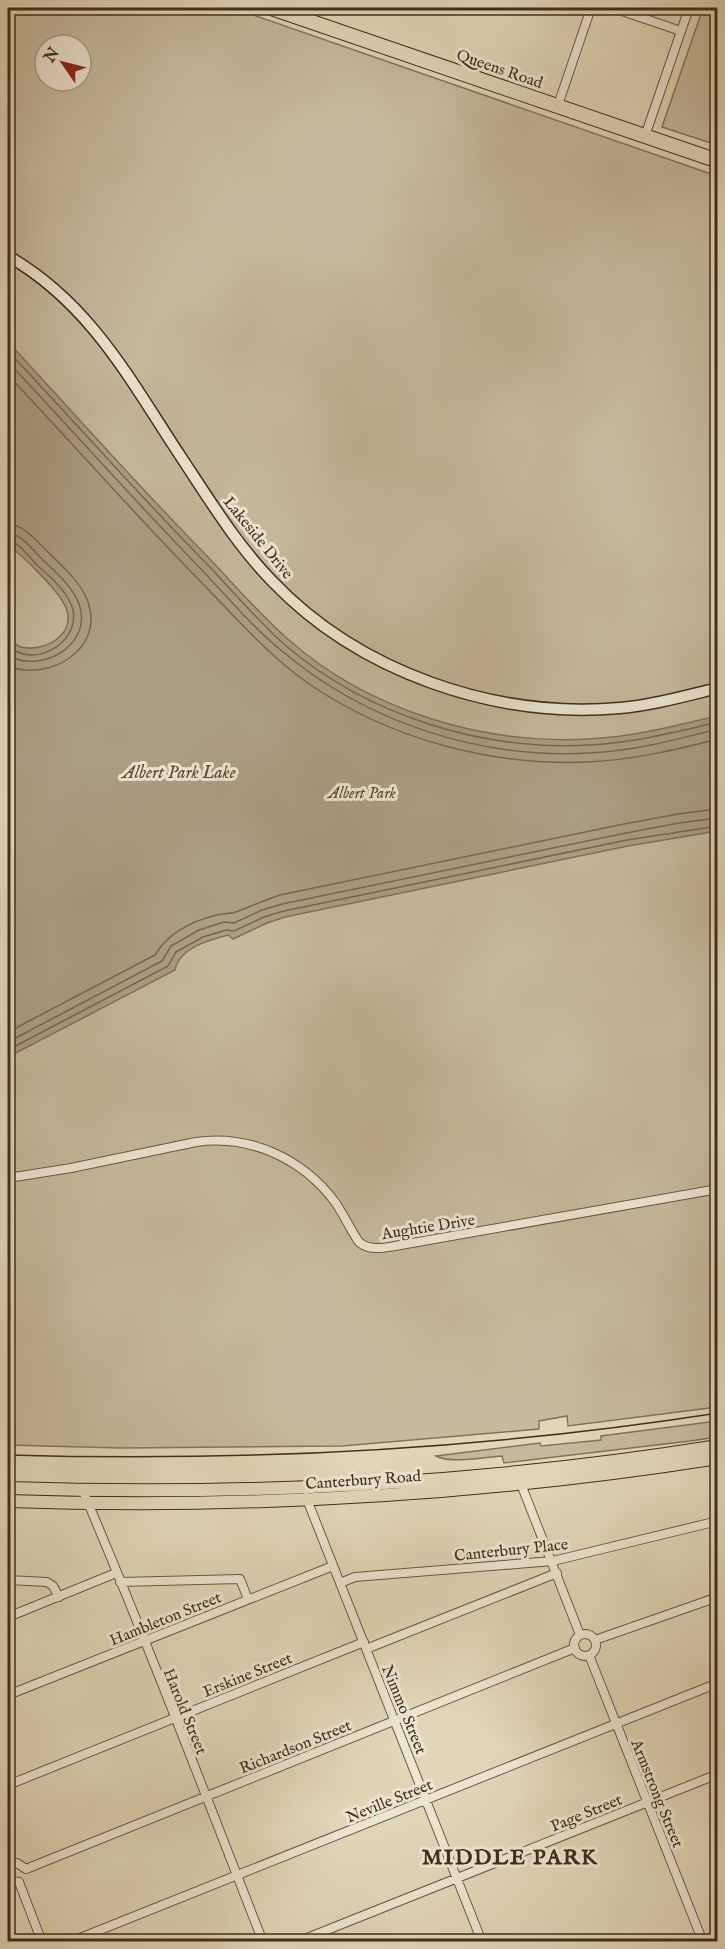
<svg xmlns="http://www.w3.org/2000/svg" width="725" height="1949" viewBox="0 0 725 1949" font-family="'IM FELL English',serif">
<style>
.green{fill:#c5ba9d;stroke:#83745c;stroke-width:1.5;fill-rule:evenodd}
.water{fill:#aa9e83;stroke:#80715a;stroke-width:1.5}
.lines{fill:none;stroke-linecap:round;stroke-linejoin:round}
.shore{stroke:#766650;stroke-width:1.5}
.street-casing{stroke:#695843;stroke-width:10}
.secondary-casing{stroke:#412e1c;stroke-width:13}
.primary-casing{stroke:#412e1c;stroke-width:14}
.highway-casing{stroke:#412e1c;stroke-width:16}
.street{stroke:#ebe5d1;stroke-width:8}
.secondary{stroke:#ebe5d1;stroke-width:10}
.primary{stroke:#e0d7b8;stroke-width:12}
.highway{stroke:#e0d7b8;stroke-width:14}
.tram{stroke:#412e1c;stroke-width:1.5}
.labels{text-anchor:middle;stroke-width:6;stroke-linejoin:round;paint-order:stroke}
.street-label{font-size:16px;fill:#412e1c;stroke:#ebe5d1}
.park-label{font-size:16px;font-style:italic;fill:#5b4a36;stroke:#ebe5d1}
.water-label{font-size:18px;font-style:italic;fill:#5b4a36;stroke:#ebe5d1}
.district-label{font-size:22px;font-weight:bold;letter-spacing:1.5px;fill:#412e1c;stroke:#ebe5d1}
</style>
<rect width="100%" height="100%" fill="#e0d7b8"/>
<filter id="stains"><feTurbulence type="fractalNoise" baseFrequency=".00333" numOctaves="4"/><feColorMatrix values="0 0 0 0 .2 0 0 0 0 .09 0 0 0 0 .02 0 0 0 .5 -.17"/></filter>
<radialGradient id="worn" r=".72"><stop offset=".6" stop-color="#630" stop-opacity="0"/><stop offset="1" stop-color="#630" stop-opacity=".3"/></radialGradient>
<path class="green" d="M8,8h225l484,168v1231l-149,19 -1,-10 -28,5v8l-197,17 -221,2 -113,-3zM45,45h36v36h-36z
M703,8h14v137l-55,-18z
M717,1421v16l-27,4 -186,22 -2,-7c-17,1 -52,8 -66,0l104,-13 1,3 60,-6v-4z"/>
<path class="water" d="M8,342c66,71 130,144 198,213 27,28 53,59 83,85 79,70 194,105 299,99 44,-2 87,-13 129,-23v115l-89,15 -343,71 -18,6 -34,16 -5,-4c-19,5 -49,13 -53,35l-167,87v-421c5,3 6,9 13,11 22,5 53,-10 46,-36 -4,-17 -45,-56 -59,-66z"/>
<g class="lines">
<path class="shore" d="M8,351c65,69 128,141 195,209 27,28 53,59 82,85 82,70 196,106 303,100 45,-2 87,-13 130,-23
M8,362c64,68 126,138 191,205 27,28 53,60 83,84 84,71 196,108 307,102 44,-2 86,-13 129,-24
M8,375c65,69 128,141 195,209 35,36 68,74 109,102 81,54 180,80 276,76 44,-2 87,-12 130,-23
M8,524c17,1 28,17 40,28 14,14 33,30 40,50 17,48 -40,80 -80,64
M8,533c13,1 23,15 33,25 13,13 31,27 38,46 15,41 -39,71 -71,51
M8,541c12,1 22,18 31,26 12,10 30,26 34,43 7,34 -42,60 -65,35
M8,1032l147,-77c13,-22 37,-34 62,-40 6,-2 13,-1 19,-3 15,-6 29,-12 44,-17l344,-71 54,-10 40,-5
M8,1042l154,-81 9,-15 28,-16 25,-8 10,1 28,-13 20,-6 344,-71 53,-10 39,-5
M8,1050l160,-84 8,-14 27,-15 23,-7 8,1 30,-14 20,-6 343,-71 91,-14"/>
<defs>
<path id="street" d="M613,8l68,23
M558,105l33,-97
M645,136l44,-128
M8,1178l63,-10 125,-26c54,-8 107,17 139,60 9,13 15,27 24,40 10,9 24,6 36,4l323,-57
M712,1456l6,16
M521,1484l59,151
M83,1491c63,148 121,300 180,451
M306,1497l176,445
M8,1580l39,2 6,4 6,11
M120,1582l120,-3 8,20
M340,1583l15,-6 198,-16 165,-40
M8,1617l108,-44
M574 1645a11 11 0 1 1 22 0a11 11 0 1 1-22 0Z
M595,1640l123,-43
M366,1649l191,-76
M589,1655l114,287
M8,1695l325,-129
M8,1785l356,-143
M8,1853l4,11
M8,1868l4,-4 5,-1 9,6
M26,1869l549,-221
M8,1876l3,5 8,1
M19,1882l23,60
M70,1942l648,-259
M297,1942l421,-168"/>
<path id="secondary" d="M8,256c83,48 122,124 173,201 28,42 55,87 91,124 87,91 222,138 348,127 33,-3 65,-12 98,-20"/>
<path id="primary" d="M8,1488c236,8 475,-4 710,-42
M8,1501c237,8 475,-6 710,-43"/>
<path id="highway" d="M271,8l447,153"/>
</defs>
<use href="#street" class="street-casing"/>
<use href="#secondary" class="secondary-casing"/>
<use href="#primary" class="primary-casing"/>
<use href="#highway" class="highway-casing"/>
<use href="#street" class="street"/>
<use href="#secondary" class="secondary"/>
<use href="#primary" class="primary"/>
<use href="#highway" class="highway"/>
<path class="tram" d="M8,1455c239,7 473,-5 710,-42"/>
</g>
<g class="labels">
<g class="street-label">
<text transform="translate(500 68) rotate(19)" y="6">Queens Road</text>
<text transform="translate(259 537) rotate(51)" y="6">Lakeside Drive</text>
<text transform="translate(428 1226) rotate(-9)" y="6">Aughtie Drive</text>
<text transform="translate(363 1479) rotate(-4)" y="6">Canterbury Road</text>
<text transform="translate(511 1549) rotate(-6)" y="6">Canterbury Place</text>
<text transform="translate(165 1618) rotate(-22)" y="6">Hambleton Street</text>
<text transform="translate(247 1674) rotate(-22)" y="6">Erskine Street</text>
<text transform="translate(405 1709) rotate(68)" y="6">Nimmo Street</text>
<text transform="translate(186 1711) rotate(68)" y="6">Harold Street</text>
<text transform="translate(295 1746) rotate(-22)" y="6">Richardson Street</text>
<text transform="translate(658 1793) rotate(68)" y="6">Armstrong Street</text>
<text transform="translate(389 1800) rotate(-22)" y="6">Neville Street</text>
<text transform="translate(586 1812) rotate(-22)" y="6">Page Street</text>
</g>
<g class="park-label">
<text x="362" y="798">Albert Park</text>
</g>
<g class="water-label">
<text x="179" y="778">Albert Park Lake</text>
</g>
<g class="district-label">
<text x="510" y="1864">MIDDLE PARK</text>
</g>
</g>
<rect width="725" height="1949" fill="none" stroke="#e0d7b8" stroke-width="30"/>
<rect x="9" y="9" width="707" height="1931" fill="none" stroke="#412e1c" stroke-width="3"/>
<rect x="15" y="15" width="695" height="1919" fill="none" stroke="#412e1c" stroke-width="1.5"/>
<g transform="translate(63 63) rotate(305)"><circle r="28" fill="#ebe5d1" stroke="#a79c89" stroke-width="1.5"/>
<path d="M0-4.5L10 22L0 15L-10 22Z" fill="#8f2418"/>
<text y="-9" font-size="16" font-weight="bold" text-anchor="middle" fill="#412e1c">N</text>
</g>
<rect width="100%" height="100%" filter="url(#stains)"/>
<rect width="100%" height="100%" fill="url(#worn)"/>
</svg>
